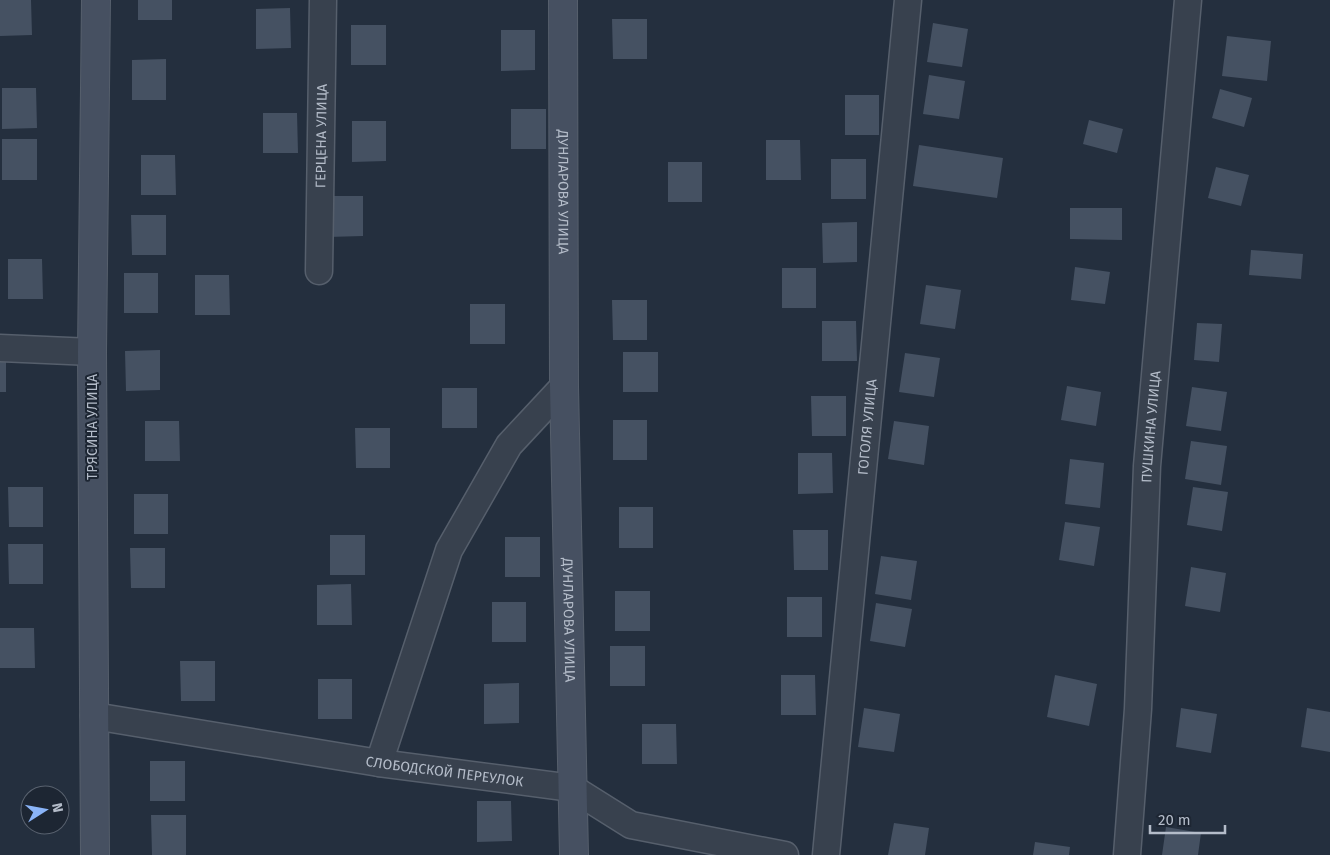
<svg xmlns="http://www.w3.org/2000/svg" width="1330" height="855" viewBox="0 0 1330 855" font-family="'Fira Sans',sans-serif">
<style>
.building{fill:#455162}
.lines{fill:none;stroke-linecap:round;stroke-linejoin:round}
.street-casing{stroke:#565f6c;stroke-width:29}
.secondary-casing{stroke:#565f6c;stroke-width:30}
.street{stroke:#38414e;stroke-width:26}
.secondary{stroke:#465061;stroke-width:28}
.labels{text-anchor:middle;stroke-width:4;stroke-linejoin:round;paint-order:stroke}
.street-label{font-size:14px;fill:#b4bcc9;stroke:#1d2633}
</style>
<rect width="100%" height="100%" fill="#242f3e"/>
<path class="building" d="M0,0h31l1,35 -32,1z
M138,0h34v20h-34z
M290,8l1,40 -35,1v-40z
M612,19h35v40h-34z
M933,23l35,6 -6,38 -35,-5z
M351,25h35v40h-35z
M501,30h34v40l-34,1z
M1227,36l44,5 -4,40 -45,-5z
M166,59v41h-34v-40z
M929,75l36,6 -6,38 -36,-5z
M2,88h34l1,40 -35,1z
M1220,89l32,9 -8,29 -32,-9z
M845,95h34v40h-34z
M511,109h35v40h-35z
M263,113h34l1,40h-35z
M1089,120l34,9 -6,24 -34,-9z
M352,121h34v40l-34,1z
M2,139h35v41h-35z
M766,140h34l1,40h-35z
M919,145l84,13 -6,40 -84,-12z
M141,155h34l1,40h-35z
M831,159h35v40h-35z
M668,162h34v40h-34z
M1216,167l33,8 -8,31 -33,-8z
M328,196h35v40l-35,1z
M1070,208h52v32l-52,-1z
M131,215h35v40h-34z
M857,222v40l-34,1 -1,-40z
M1251,250l52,4 -2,25 -52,-4z
M8,259h34l1,40h-35z
M1075,267l35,5 -5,32 -34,-4z
M782,268h34v40h-34z
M124,273h34v40h-34z
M195,275h34l1,40h-35z
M926,285l35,5 -6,39 -35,-5z
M612,300h35v40h-34z
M470,304h35v40h-35z
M822,321h34l1,40h-35z
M1197,323l25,1 -3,38 -25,-2z
M160,350v40l-34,1 -1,-40z
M0,352h6v40h-6z
M623,352h35v40h-35z
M905,353l35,5 -6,39 -35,-5z
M1067,386l34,6 -5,34 -35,-6z
M1192,387l35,5 -6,39 -35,-5z
M442,388h35v40h-35z
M811,396h35v40h-34z
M613,420h34v40h-34z
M145,421h34l1,40h-35z
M894,421l35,5 -5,39 -36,-6z
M355,428h35v40h-34z
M1191,441l36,5 -6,39 -36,-6z
M798,453h34l1,40 -35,1z
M1070,459l34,4 -4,45 -35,-4z
M8,487h35v40h-34z
M1193,487l35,5 -6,39 -35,-6z
M134,494h34v40h-34z
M619,507h34v41h-34z
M1065,522l35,5 -6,39 -35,-6z
M793,530h35v40h-34z
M330,535h35v40h-35z
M505,537h35v40h-35z
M8,544h35v40h-34z
M130,548h35v40h-34z
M881,556l36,5 -6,39 -36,-6z
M1191,567l35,6 -6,39 -35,-6z
M351,584l1,41h-35v-40z
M615,591h35v40h-35z
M787,597h35v40h-35z
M492,602h34v40h-34z
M876,603l36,6 -7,38 -35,-6z
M0,628h34l1,40h-35z
M610,646h35v40h-35z
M180,661h35v40h-34z
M781,675h34l1,40h-35z
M1055,675l42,9 -8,42 -42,-9z
M318,679h34v40h-34z
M519,683v40l-35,1v-40z
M864,708l36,6 -6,38 -36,-5z
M1181,708l36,6 -6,39 -35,-6z
M1307,708l23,4v40l-29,-5z
M642,724h34l1,40h-35z
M150,761h35v40h-35z
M477,801h34l1,40 -35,1z
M151,815h35v40h-34z
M894,823l35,5 -4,27h-37z
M1166,827l35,6 -3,22h-36z
M1035,842l35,5 -1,8h-36z"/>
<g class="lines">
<defs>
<g id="street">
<path id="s1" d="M319,271l4,-271"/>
<path d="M0,348l92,4"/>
<path id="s2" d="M94,716l285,47 193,25 59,37 154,30"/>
<path d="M379,763l70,-213 60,-105 55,-59"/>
<path id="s3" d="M826,855l82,-855"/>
<path id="s4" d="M1127,855l11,-146 9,-243 41,-466"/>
</g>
<g id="secondary">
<path id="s5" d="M563,0l1,386 10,469"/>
<path d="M95,855l-3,-503 4,-352"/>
</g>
</defs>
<use href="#street" class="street-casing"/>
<use href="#secondary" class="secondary-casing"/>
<use href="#street" class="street"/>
<use href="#secondary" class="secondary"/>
</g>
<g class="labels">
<g class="street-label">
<text dy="5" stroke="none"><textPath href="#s1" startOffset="135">ГЕРЦЕНА УЛИЦА</textPath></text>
<text dy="5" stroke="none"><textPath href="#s5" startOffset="192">ДУНЛАРОВА УЛИЦА</textPath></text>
<text transform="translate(92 427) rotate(-90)" y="5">ТРЯСИНА УЛИЦА</text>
<text dy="5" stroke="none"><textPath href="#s4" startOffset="429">ПУШКИНА УЛИЦА</textPath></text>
<text dy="5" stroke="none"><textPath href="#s3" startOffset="430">ГОГОЛЯ УЛИЦА</textPath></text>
<text dy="5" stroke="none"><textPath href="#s5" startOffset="620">ДУНЛАРОВА УЛИЦА</textPath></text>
<text dy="5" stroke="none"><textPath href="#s2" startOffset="355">СЛОБОДСКОЙ ПЕРЕУЛОК</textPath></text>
</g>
</g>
<g transform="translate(45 810) rotate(79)"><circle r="24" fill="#1d2633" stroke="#59626f"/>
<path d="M0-4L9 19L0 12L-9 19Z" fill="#8ab4f8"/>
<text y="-8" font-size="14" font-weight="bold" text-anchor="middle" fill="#b4bcc9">N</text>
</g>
<path d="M1150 825v8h75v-8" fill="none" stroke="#b4bcc9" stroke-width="2.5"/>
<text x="1158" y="825" font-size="15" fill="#b4bcc9" stroke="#1d2633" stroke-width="4" paint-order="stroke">20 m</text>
</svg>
